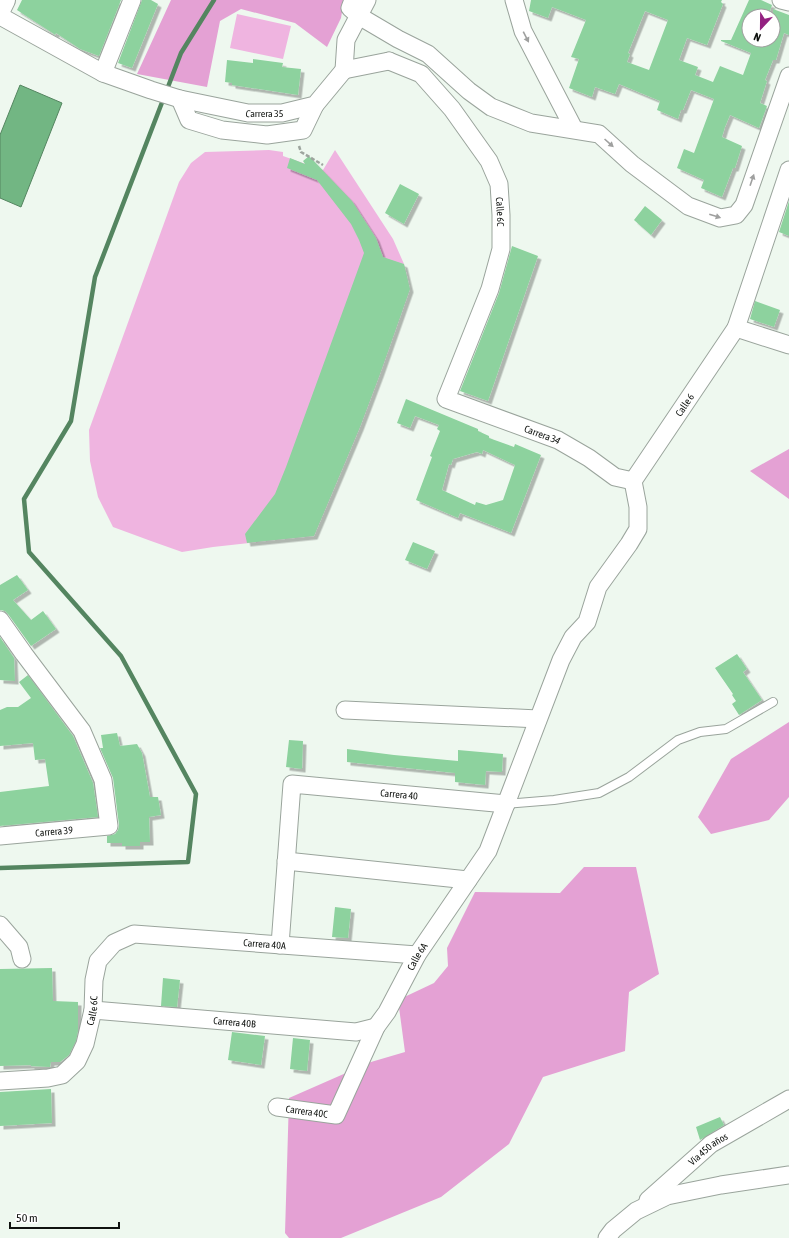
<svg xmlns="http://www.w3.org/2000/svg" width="789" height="1238" viewBox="0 0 789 1238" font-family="'Asap Condensed',sans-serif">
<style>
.green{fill:#efb4e0}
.forest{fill:#e4a1d4}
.water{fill:#72b683;stroke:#548560}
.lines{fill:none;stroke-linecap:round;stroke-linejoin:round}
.stream{stroke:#548560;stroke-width:4.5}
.building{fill:#8dd29e;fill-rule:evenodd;filter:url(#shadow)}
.service-casing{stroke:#9aa49c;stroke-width:10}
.minor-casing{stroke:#9aa49c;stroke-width:19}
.primary-casing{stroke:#9aa49c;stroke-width:24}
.path{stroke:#9da59e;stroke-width:2.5;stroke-dasharray:4 2;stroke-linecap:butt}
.service{stroke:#fff;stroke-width:8}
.minor{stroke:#fff;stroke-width:17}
.primary{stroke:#fff;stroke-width:22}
.oneway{fill:#9fa09f}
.labels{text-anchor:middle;stroke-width:4;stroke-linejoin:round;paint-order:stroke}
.street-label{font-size:10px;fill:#0f120f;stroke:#fff}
</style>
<defs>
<filter id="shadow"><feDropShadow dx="3.5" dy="3.5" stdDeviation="0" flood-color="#0004"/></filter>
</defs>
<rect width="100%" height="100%" fill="#eef8ef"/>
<path class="green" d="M237,14l54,12 -8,33 -53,-11z
M269,150l14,2v4l40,14 12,-20 58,89 11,25 6,25 -30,85 -20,53 -46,109 -101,11 -31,5 -31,-11 -38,-14 -15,-30 -8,-36 -1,-31 90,-248 12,-19 14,-11z"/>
<path class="forest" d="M171,0h173l-3,18 -14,29 -32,-24 -54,-14 -21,12 -13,66 -70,-13z
M789,449v50l-39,-28z
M789,722v75l-20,23 -58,14 -13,-17 33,-58z
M584,867h52l23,107 -30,18 -4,59 -82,26 -34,67 -68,53 -100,41h-52l-4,-5 4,-135 82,-36 34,-10 -7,-52 36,-17 14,-17 -1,-18 28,-56 85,1z"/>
<path class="water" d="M20,85l42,18 -41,104 -21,-9v-63z"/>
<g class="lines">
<path class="stream" d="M0,868l188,-6 8,-68 -75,-138 -92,-104 -5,-53 47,-78 24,-144 86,-224 33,-53"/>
</g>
<path class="building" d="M22,0h99l-22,56 -19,-7 -24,-16 -1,2 -1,-1 -37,-24z
M142,0h9l7,4 -26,64 -14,-5z
M531,0h191l-1,2 2,2 -16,41 -20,-7 -8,22 19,7 -3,8 18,7 7,-16 23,9 8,-22 -30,-12v-1h10l18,-40h12l11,5 -4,11h-19v24h24v-31l16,6v20l-5,-2 -8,27h-3l-8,20 2,1 -7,22 7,3 -8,22 -29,-13 -5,12 -3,10 20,9 -7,22h-2l-11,29 -21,-9 3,-8 -27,-12 7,-19 10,4 20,-54 -23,-9 -8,20h-2l-3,9 -21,-9 3,-9 -41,-17 -4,10 -20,-7 -3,10 -23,-9 10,-29 -8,-2 15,-37 -34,-13 -4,11 -19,-7zM645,11l23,9 -19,50 -22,-8 3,-8 -2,-1z
M253,59l30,4 -1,4 19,2 -3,26 -66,-10v-2l-7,-1 2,-22 26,3z
M309,156l43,45 24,37 7,19 21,7 6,25 -30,85 -20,53 -46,109 -67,7 -2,-9 30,-40 11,-27 78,-214 -5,-13 -8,-16 -34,-44 -30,-12 3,-10 15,6 -2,-3z
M400,184l19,10 -15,30 -19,-11z
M789,201v35l-10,-4z
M645,206l17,14 -11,15 -17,-15z
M512,246l26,10 -50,145 -28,-10 39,-98z
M755,301l25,9 -6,17 -24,-8z
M406,399l72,30v2l11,5v2l25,9 1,-3 26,11 -30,78 -51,-20 -2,5 -42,-18 16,-43 -2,-1 10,-25 -3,-2 2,-4 -24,-9 -5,12 -13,-5zM483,450l32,15 -12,35 -17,5 -10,-3 -1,3 -33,-15 7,-26 2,1 2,-6 24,-7 5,2z
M413,542l22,9 -8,18 -22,-9z
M17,575l11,15 -15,10 18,20 12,-9 13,18 -25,17 -23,-32 -3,-3 -5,-1v-25z
M0,637l14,21 1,23 -15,-1z
M737,654l10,15 -4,3 19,28 -23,15 -7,-11 4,-3 -4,-6 1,-1 -18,-26z
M28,675l45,61 20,47 5,34 -98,9v-34l49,-6 -4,-27 -10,1 -2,-17 -33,3v-36l7,-3h11l13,-9 -12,-16z
M117,733l3,13 17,-2 5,9 8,44h8l3,18 -12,2 1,25h-10v4h-18v-3h-15v-7l8,-2 3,-4 1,-5 -6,-47 -13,-30h3l-2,-13z
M289,740l14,1 -1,28 -16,-2z
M347,749l47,6 64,6v-11l45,4 -1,18 -16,-1 -1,14 -30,-3v-9l-108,-11z
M335,907l16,2 -3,29 -16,-1z
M52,968l1,33 25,1v29l-2,10 -7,14 -9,7h-9l-1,5 -19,-1v-1l-31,1v-97z
M163,978l17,2 -3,27 -16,-1z
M232,1032l33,4 -4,29 -33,-5z
M293,1038l17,2 -3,31 -17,-2z
M51,1089l1,34 -52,3v-34z
M720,1117l4,8 -24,15 -4,-13z"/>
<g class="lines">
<defs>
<path id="service" d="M506,804l48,-4 45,-7 30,-16 49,-37 22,-8 26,-3 47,-27"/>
<g id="minor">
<path d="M353,0l-3,8 9,8 39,23 30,15 41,37 22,16 40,16 68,11 33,30 56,42 32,12 16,-3 8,-10 45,-129"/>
<path d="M514,0l9,31 51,98"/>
<path d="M781,0l8,2"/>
<path id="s1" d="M0,16l103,57 48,17 29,9 68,14h34l33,-8 29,-35"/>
<path id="s2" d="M389,61l32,13 31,35 37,52 10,23 2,31v34l-11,40 -44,110 112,41 31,18 26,19 18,4"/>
<path d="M344,70l2,-30 21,-40"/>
<path d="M344,70l45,-9"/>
<path d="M103,73l29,-73"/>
<path d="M180,99l9,21 33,10 45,5 36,-5 12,-25"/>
<path d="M736,328l53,17"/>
<path id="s3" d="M633,481l103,-153 53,-158"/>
<path d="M0,620l24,34 58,77 21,49 6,46 -109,10"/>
<path d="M345,710l193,9"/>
<path d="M286,861l182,19"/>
<path d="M0,925l19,22 3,12"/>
<path id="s4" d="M280,945l12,-161 214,20"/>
<path id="s5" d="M93,1010l263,22 20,-5"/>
<path id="s6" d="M0,1081l48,-3 14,-3 15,-14 8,-17 8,-34 1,-30 4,-19 16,-18 20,-9 283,21"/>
<path id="s7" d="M277,1107l59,8 40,-88 11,-15 30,-57 71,-104 73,-191 12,-23 14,-15 11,-35 31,-43 9,-15v-22l-5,-26"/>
<path id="s8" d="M648,1200l63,-56 78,-45"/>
<path d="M607,1238l6,-8 23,-19 31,-15 54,-11 68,-10"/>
</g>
<path id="primary" d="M0,8l4,-8"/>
</defs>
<use href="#service" class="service-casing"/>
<use href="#minor" class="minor-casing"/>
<use href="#primary" class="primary-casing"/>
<path class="path" d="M299,146l2,6 22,13"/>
<use href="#service" class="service"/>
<use href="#minor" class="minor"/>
<use href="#primary" class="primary"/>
</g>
<defs><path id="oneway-solid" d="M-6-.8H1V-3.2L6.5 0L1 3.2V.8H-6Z"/></defs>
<g class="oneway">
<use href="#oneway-solid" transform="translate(526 37) rotate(63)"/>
<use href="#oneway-solid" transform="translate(609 143) rotate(42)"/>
<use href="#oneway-solid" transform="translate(752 180) rotate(-71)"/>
<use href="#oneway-solid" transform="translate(715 216) rotate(17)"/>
</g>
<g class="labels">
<g class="street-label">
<text dy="4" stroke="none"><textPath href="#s1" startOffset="285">Carrera 35</textPath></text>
<text dy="4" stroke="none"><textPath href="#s2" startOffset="198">Calle 6C</textPath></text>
<text dy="4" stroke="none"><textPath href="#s3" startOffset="92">Calle 6</textPath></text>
<text dy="4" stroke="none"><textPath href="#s2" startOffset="498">Carrera 34</textPath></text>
<text dy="4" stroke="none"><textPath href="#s4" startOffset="269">Carrera 40</textPath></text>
<text transform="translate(54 831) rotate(-5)" y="4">Carrera 39</text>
<text dy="4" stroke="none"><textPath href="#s6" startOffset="363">Carrera 40A</textPath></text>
<text dy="4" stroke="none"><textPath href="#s7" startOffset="238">Calle 6A</textPath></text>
<text dy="4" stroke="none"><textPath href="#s6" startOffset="136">Calle 6C</textPath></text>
<text dy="4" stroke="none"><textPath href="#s5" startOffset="142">Carrera 40B</textPath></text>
<text dy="4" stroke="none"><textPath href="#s7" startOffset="30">Carrera 40C</textPath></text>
<text dy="4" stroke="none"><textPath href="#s8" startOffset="79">Via 450 años</textPath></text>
</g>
</g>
<g transform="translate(761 28) rotate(202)"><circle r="19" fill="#ffffff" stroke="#9fa09f"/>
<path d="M0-3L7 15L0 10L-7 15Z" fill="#932181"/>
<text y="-6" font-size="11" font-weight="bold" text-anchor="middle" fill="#0f120f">N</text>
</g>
<path d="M10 1222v6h109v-6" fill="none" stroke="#0f120f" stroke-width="2"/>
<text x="16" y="1222" font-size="12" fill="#0f120f" stroke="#ffffff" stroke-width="3" paint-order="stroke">50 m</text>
</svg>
